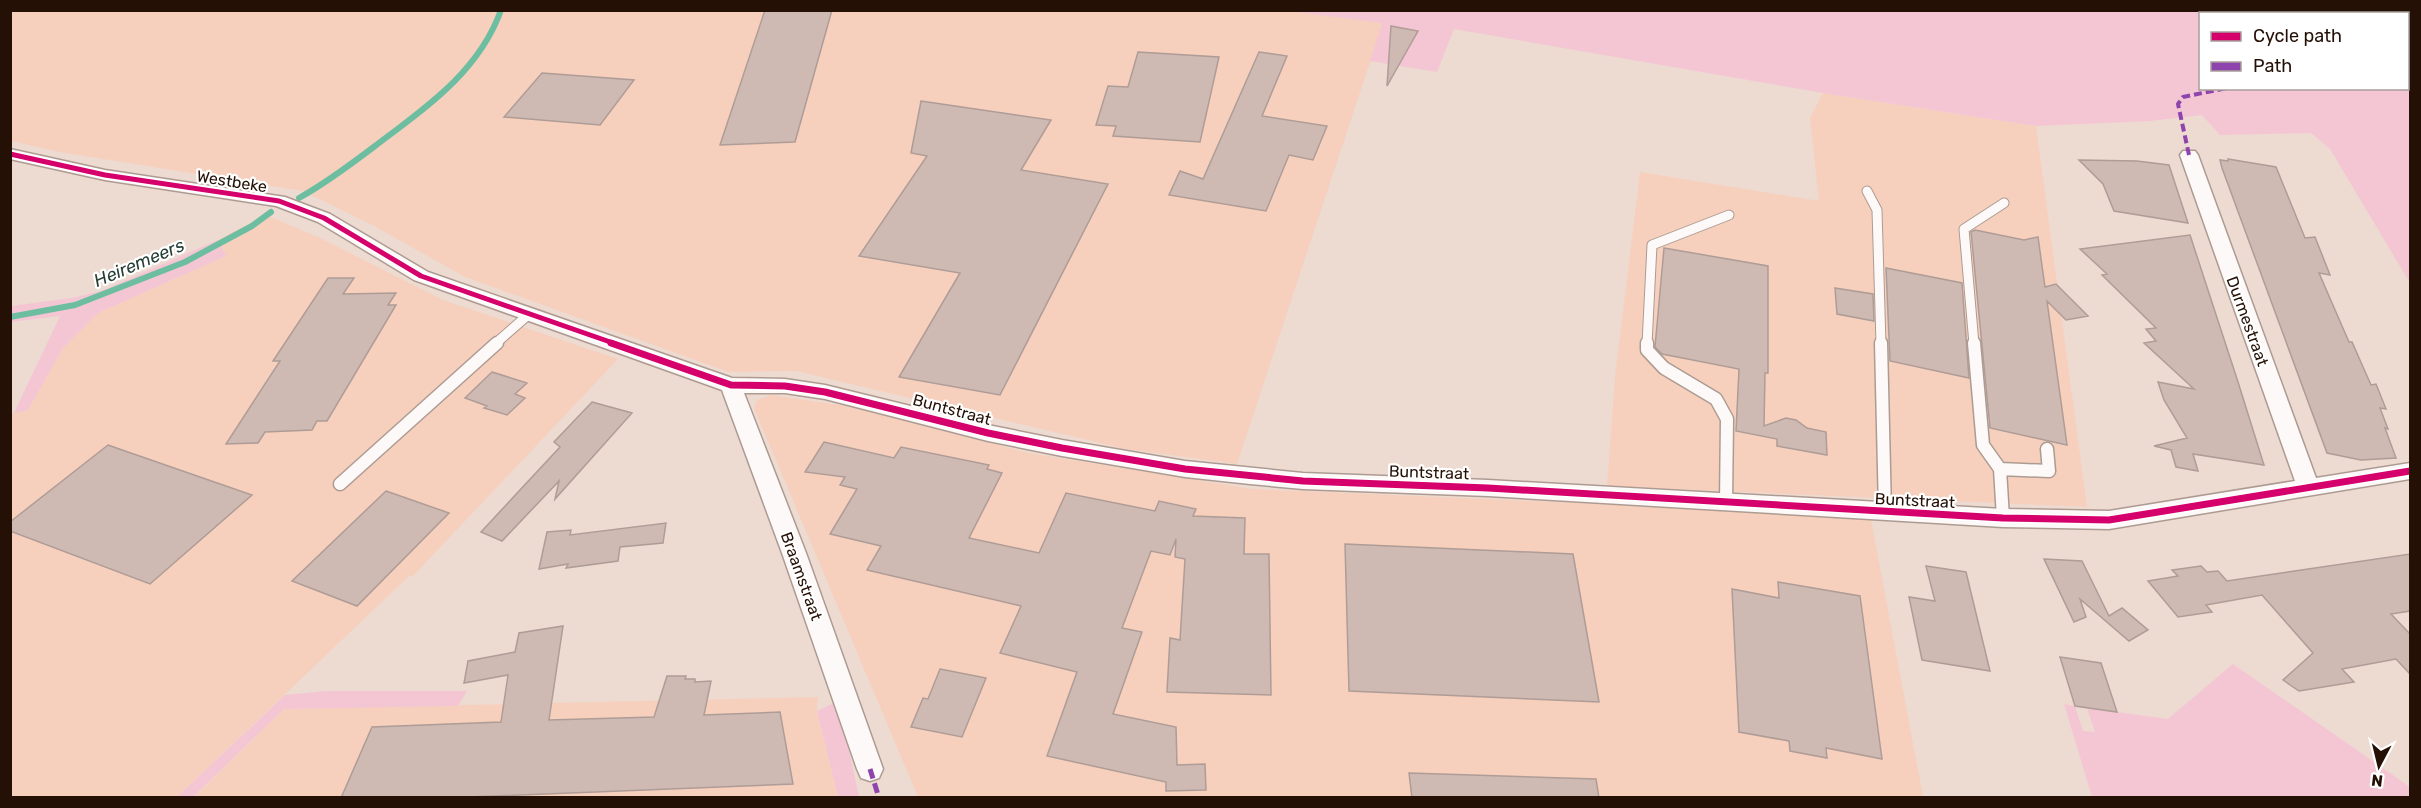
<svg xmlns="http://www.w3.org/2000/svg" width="2421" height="808" viewBox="0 0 2421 808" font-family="Rubik,sans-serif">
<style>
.built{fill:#f6d0bd}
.green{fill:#f4c6d4;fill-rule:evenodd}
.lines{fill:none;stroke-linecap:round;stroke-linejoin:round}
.stream{stroke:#6dbea1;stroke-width:6}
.building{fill:#cebab3;stroke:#af9c96;stroke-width:1.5}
.lane-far1-casing{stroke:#ad9b92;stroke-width:11}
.lane-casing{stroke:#ad9b92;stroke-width:15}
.street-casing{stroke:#ad9b92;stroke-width:3}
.lane-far1{stroke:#fcf9f8;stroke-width:9}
.lane{stroke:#fcf9f8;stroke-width:12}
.street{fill:#fcf9f8;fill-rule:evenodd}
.quiet-far1{stroke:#8e44ad;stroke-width:4;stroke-dasharray:8 4;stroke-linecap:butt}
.quiet{stroke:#8e44ad;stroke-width:5;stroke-dasharray:10 5;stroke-linecap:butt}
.cycleway-far1-casing{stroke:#fff;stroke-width:8}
.cycleway-casing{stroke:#fff;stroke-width:10}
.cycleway-far1{stroke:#d6006c;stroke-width:5}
.cycleway{stroke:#d6006c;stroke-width:7}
.labels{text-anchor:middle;stroke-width:4.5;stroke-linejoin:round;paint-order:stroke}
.street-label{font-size:16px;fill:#251006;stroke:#fff}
.water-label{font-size:18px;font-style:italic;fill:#253e35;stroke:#fff}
</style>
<rect width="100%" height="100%" fill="#eddad1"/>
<path class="built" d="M1288,10l95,13 -146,441 -111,-15 -330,-78 -67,1 -264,-95 -89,-50 -73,-36 -243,-39 -49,-11v-130z
M1823,93l213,33 51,381 -480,-21 8,-109 25,-205 179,29 -9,-83z
M266,215l52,22 125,63 175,59 -205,217h-4l-232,221h-166l-1,-384 18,-3 35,-62 35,-35 128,-57 -8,-16z
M771,395l76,11 182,47 223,36 349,15 270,16 52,277h-1005l-164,-389 3,-8z
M818,697l-1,14 21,86 -645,1 91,-89z"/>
<path class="green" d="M1288,11h1122v272l-80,-134 -19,-16 -91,2 -18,-20 -52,6 -114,5 -213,-33 -369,-64 -17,43 -67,-11 12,-38zM2200,14h208v74h-208z
M218,240l8,16 -128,57 -35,35 -35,62 -14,3 46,-97 -49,6v-16l61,-8 29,-7z
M2233,664l177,123v10h-318l-28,-93 11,2 8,25 12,1 -8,-24 81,11z
M327,691h140l-9,15 -174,3 -91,88h-16l108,-102z
M838,701l21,96h-21l-21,-86z"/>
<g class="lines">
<path class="stream" d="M299,198c27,-15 51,-33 76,-52 50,-38 104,-74 126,-136
M10,317l65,-12 110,-43 67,-36 19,-14"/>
</g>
<path class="building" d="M765,10h67l-37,132 -75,3z
M1391,26l27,5 -31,55z
M1138,52l81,5 -19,85 -87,-6 3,-10 -20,-1 12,-39 20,1z
M1259,52l28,4 -25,60 65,10 -14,34 -24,-5 -23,56 -97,-16 11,-24 23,8z
M542,73l92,7 -34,45 -96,-8z
M921,101l130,19 -30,50 87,14 -108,211 -101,-18 61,-104 -101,-17 68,-100 -16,-3z
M2228,159l48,8 29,71 10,-1 15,38 -11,-2 30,69h3l19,43 5,-1 10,25 -6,-1 8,21 -3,-1 11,30 -35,2 -34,-7 -105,-285 -2,-8 8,1z
M2079,160l58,1 32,4 19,58 -74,-12 -11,-27z
M1975,230l49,10 14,-3 7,50 11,-3 32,32 -22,4 -19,-19 20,144 -77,-17 -19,-196z
M2190,235l48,147 26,83 -71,-11 5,17 -22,-4 -5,-17 -17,-4 33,-8 -23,-38 -6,-18 36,7 -50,-46 12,-2 -10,-12 10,-1 -54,-53 5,-1 -27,-25z
M1664,248l104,18v107h-3l-1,53 22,-8 10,2 11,8 19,4 1,23 -50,-9v-7l-41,-8 3,-62 -77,-15 -7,-7z
M1886,268l76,15 7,95 -79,-17z
M328,278h26l-11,16 53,-1 -8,12h8l-69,116h-10l-5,9 -47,2 -7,11 -32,1 54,-83h-7z
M1835,288l38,6 1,27 -37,-7z
M492,372l35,11 -12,11 10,4 -18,17 -23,-7 3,-2 -22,-8z
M592,402l40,11 -77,86 4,-18 -57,60 -21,-9 79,-85 -6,-5z
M824,442l70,16 7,-11 88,18 -2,4 15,4 -33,65 70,15 27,-60 89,18 4,-10 37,8 -3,7 52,2 -1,36h25l2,141 -104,-3 3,-54 10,2 5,-81 -10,-2 1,-18 -6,16 -19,-4 -29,77 20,4 -29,82 63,13 1,38 28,-1 1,26 -40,1v-9l-119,-26 30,-84 -77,-19 21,-47 -154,-36 14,-24 -51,-12 27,-45 -17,-4 5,-8 -40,-5z
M108,445l17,6 127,44 -102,89 -140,-53v-9z
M386,491l63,22 -92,93 -65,-25z
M666,523l-3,20 -43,4 -2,14 -52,7 2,-4 -29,5 8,-37 24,-2 -1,5z
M1345,544l228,10 26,148 -250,-11z
M2410,554v57l-19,3 19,20v40l-14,-15 -54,10 12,13 -55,9 -16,-11 30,-27 -51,-58 -56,10 6,7 -34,5 -30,-36 30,-5 -6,-6 29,-4 6,6 11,-1 9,10z
M2044,559l38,2 27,55 13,-8 26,22 -19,11 -49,-42 6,18 -12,5z
M1926,566l40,6 24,99 -68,-11 -13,-63 26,4z
M1778,582l82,14 22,163 -56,-11 1,10 -37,-7 -1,-10 -50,-9 -7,-143 47,9z
M563,626l-14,94 105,-3 13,-41h19l-1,3h10v3l16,-1 -7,34 76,-3 13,72 -349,14h-103l31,-71 129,-5 7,-47 -44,8 4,-22 47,-9 4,-19z
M2060,657l41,6 16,49 -42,-6z
M940,669l46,9 -24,59 -51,-10 12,-29 5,1z
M1409,773l187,6 3,19h-187z"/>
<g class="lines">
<defs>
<path id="lane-far1" d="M1867,191l10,19 4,134
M495,344l33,-29
M1647,344l5,-99 77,-30
M1974,344l-10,-115 40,-26"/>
<path id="lane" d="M1647,343v7l17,18 52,31 11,20 -1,83
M1881,343l4,168
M1974,343l9,102 17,24
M340,484l157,-141
M2003,518l-3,-49 49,2 -2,-22"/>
<path id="street" d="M10,149l95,21 180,27 45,17 98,58 304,106 53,1 40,6 163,40 74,15 123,21 118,12 185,7 515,29 106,2 186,-30 -115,-326 3,-4h12l3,4 118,323 94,-15v16l-301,50 -106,-2 -515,-31 -185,-7 -53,-5 -65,-7 -123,-21 -74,-15 -163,-42 -40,-6h-41l62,160 77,216 -4,9 -9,3 -9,-3 -4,-9 -75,-216 -60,-163 -308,-110 -96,-58 -42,-16 -171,-26 -95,-21z"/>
</defs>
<use href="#lane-far1" class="lane-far1-casing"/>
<use href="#lane" class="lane-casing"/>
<use href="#street" class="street-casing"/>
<use href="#lane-far1" class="lane-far1"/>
<use href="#lane" class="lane"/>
<use href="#street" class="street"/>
<path class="quiet-far1" d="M2189,155l-11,-51 5,-7 44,-9"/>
<path class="quiet" d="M870,769l9,29"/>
<defs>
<path id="cycleway-far1" d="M10,154l95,21 174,26 45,17 97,58 195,68"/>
<path id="cycleway" d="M611,343l120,42 54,1 40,6 163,41 74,15 123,21 118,12 185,7 515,30 106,2 301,-49"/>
</defs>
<use href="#cycleway-far1" class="cycleway-far1-casing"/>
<use href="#cycleway" class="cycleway-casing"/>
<use href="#cycleway-far1" class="cycleway-far1"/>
<use href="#cycleway" class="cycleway"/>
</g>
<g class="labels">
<g class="street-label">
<text transform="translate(232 181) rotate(9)" y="6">Westbeke</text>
<text transform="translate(2248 321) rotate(70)" y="6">Durmestraat</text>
<text transform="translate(952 409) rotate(15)" y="6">Buntstraat</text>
<text transform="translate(1429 472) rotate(2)" y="6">Buntstraat</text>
<text transform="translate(1915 500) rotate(3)" y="6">Buntstraat</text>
<text transform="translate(802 576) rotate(70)" y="6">Braamstraat</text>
</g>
<g class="water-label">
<text transform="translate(139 263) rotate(-23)" y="6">Heiremeers</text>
</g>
</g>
<rect width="2421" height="808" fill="none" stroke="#251006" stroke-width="24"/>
<rect x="2199" y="12" width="210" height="78" fill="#ffffff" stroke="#a89f9b" stroke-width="1.5"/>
<rect x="2211" y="32" width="30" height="9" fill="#d6006c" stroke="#a89f9b" stroke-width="1.5"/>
<text x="2253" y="42" font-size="18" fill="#251006">Cycle path</text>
<rect x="2211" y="62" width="30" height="9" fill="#8e44ad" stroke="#a89f9b" stroke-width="1.5"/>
<text x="2253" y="72" font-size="18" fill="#251006">Path</text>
<g transform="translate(2379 766) rotate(187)" stroke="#ffffff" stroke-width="4.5" paint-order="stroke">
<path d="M0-4.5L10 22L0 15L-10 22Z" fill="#251006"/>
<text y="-9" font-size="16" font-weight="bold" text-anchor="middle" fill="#251006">N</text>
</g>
</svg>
